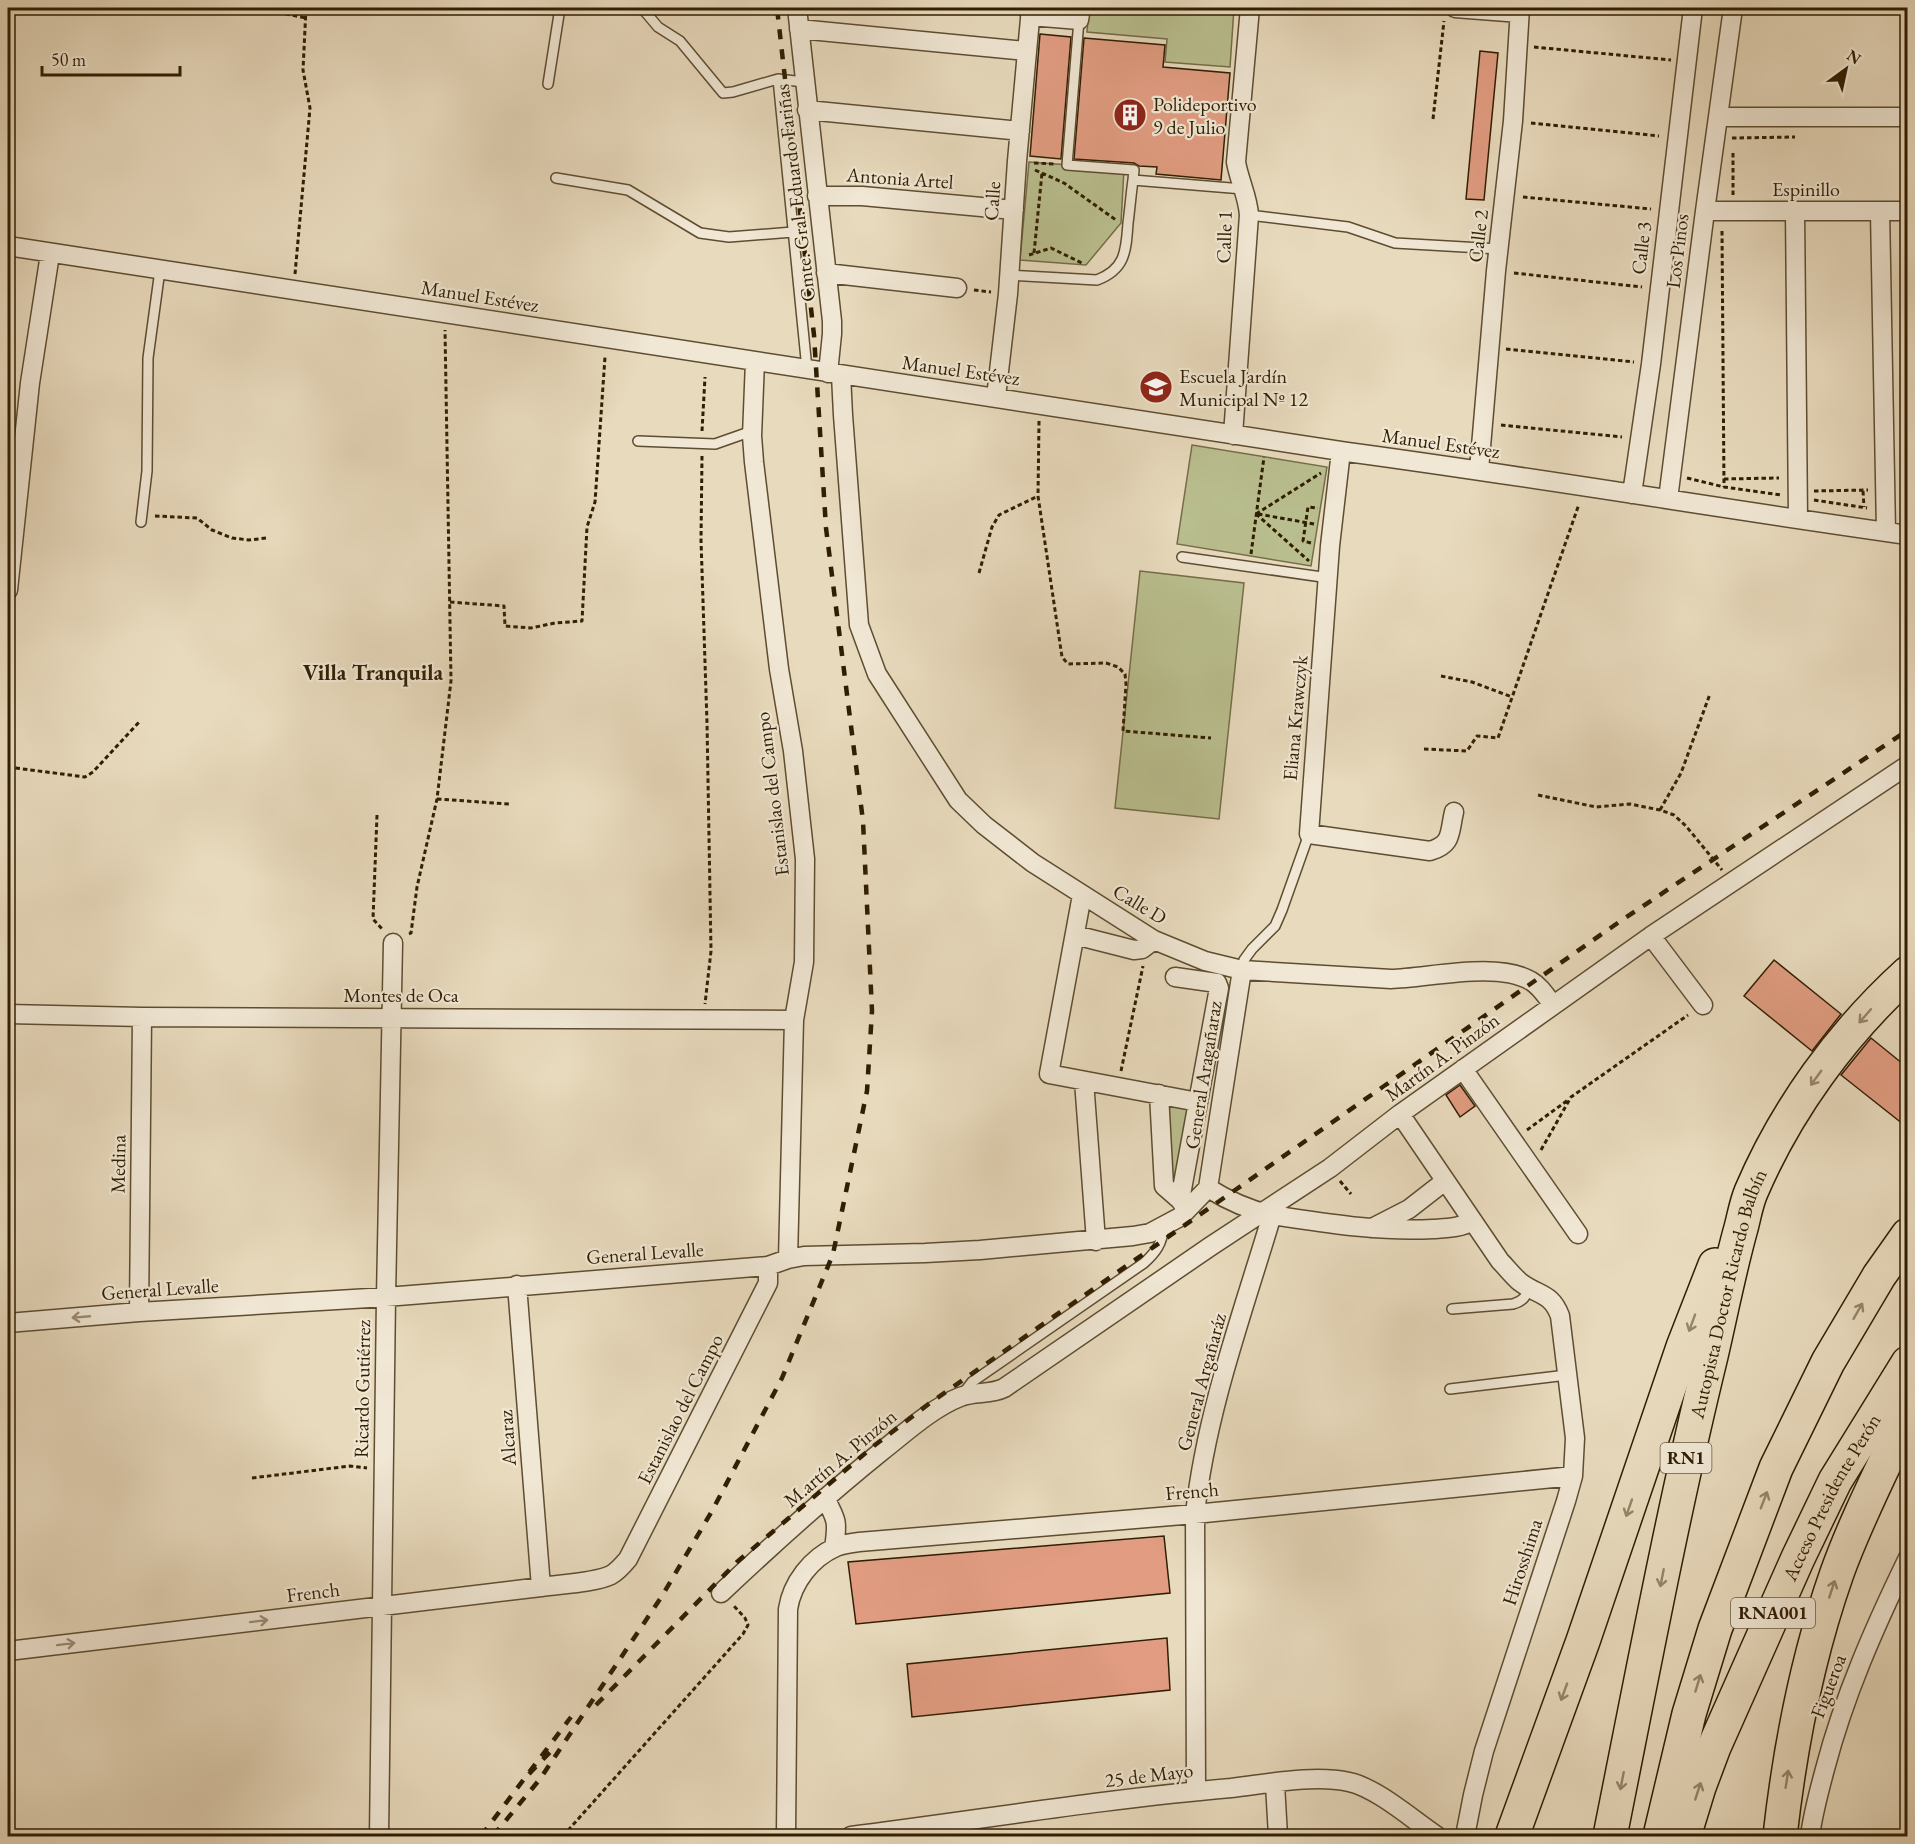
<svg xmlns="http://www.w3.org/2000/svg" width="1915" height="1844" viewBox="0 0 1915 1844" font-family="'EB Garamond',serif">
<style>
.green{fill:#b9be8e;stroke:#746e48;stroke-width:1.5}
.building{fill:#e19c81;stroke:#301e02;stroke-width:1.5}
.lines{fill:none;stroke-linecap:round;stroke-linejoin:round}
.lane-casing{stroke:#5e4d31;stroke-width:12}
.street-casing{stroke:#5e4d31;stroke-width:21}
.highway-casing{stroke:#301e02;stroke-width:36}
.path{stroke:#301e02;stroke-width:3;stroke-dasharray:4.5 3;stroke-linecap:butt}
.lane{stroke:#f0e7d4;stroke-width:9}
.street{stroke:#f0e7d4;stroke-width:18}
.highway{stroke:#e8dabd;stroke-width:33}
.rail{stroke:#301e02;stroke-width:4.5;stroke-dasharray:10 10;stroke-linecap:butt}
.oneway{stroke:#958569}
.oneway2{stroke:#9a8d76}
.labels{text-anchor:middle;stroke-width:4.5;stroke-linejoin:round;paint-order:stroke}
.shield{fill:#f0e7d4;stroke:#6a5a41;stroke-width:1.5}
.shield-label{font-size:18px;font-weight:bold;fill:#301e02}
.poi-label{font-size:20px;fill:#301e02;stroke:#f0e7d4;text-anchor:start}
.street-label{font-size:20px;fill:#301e02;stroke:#f0e7d4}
.quarter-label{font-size:22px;font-weight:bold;fill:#301e02;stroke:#f0e7d4}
</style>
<rect width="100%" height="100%" fill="#e8dabd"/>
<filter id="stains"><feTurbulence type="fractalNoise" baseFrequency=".00333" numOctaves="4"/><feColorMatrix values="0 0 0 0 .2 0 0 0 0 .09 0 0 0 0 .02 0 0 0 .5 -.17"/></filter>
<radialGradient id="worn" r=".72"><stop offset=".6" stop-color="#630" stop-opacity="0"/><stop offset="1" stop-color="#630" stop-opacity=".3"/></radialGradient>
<path class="green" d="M1089,8h145l-4,59 -65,-5 2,-23 -80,-7z
M1029,162l95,7 -3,54 -35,42 -66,-5z
M1192,445l135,22 -16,99 -134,-22z
M1140,571l104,12 -25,236 -104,-11z
M1168,1102l24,5 -16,81 -7,-8z"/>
<path class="building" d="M1040,34l31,3 -10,122 -31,-3z
M1084,38l81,7 -2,22 67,6 -9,107 -65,-6 1,-7 -18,-1 -5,-3 -60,-4z
M1480,51l18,2 -14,147 -18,-1z
M1774,960l67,54 -29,37 -68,-55z
M1871,1038l37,30v60l-67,-53z
M1460,1085l15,21 -15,11 -14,-22z
M1164,1536l6,57 -314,31 -8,-62z
M1167,1638l3,52 -258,27 -5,-53z"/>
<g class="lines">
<defs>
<path id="lane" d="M642,8l16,19 22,14 43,52 10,-1 45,-13 26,3
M1079,20l-12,145 67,5 -1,10
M778,79l29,290
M548,84l12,-76
M556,178l72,12 72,43 29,4 64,-5
M1249,215l99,12 47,16 104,6
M1009,275l88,5c29,-11 29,-30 31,-57 2,-15 3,-29 5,-43l110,9
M638,441l77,3 37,-13
M141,522l6,-51 1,-113 12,-88
M1182,557l147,21
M1242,970l2,-10 8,-11 23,-23 7,-16 27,-76
M1452,1309l61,-5c10,-3 13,-7 16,-17
M1450,1389l117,-14
M962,1395l10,-13 172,-119c11,-10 19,-20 19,-35"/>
<path id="street" d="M797,8l35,313v13l-4,39
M1455,8l65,5
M1030,16l49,4 2,-12
M799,29l227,22
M807,110l213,21
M1718,117h190
M817,196h45l152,14
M1705,211h203
M1795,211l3,308
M1880,211l6,321
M8,246l1339,206c187,25 374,57 561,83
M826,273l131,15
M755,361l-3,75 2,26 25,207 14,82 12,108 -1,103 -10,58 -6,239
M841,375l2,40 16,210 18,49 81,126 26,25 49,38 121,77 51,21 37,9 149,9c38,-1 106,-18 140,2 9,5 15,15 22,24
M996,397l12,-103 9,-133 14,-153
M1233,435l16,-220c-1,-18 -10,-35 -13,-53l14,-154
M1341,451l-11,95 -21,288 121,17c23,-7 19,-18 24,-39
M1479,470l17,-199 17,-150 7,-113
M1632,494l19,-130 42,-356
M1668,499l37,-288 28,-203
M8,590l22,-207 20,-129
M1082,895l-33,179 149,28
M1075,935l59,15 8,-1 12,-9
M1651,936l52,69
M1175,977l42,6 2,5 -39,212 7,10
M8,1014l134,3 652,3
M1463,1069l115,165
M1084,1081l12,160
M1159,1094l5,92 16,14
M1400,1114l100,147c6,6 13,15 20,21 18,14 31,10 40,34l15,122 -2,38 -7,25 -82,250 -11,44 -8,41
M1208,1188l34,-218
M1272,1215c54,8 106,17 161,14 14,-1 27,-1 40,-8
M1372,1228l37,-19 36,-28
M517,1285l24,302
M139,1312l3,-295
M8,1323l131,-11 247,-15 382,-31 20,-7 16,-3 121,-3 55,-3 153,-14 17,-3 30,-16 28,-29
M825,1498c12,22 13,24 9,50
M721,1593c52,-49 105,-97 161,-142 23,-18 50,-43 78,-54 15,-6 30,-2 44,-9l207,-142 119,-78 70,-54 251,-178 257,-171
M8,1651l533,-64c20,-3 53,-4 70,-12 7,-4 12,-10 17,-16l140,-276v-17
M1275,1784l3,52
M1196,1791l-1,-277c11,-102 48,-202 77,-299 -23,-5 -45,-15 -64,-27
M379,1836l7,-539 7,-354
M786,1836l2,-227c4,-26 23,-51 48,-62 7,-3 15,-4 23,-5l336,-28 378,-38
M851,1836c127,-16 253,-37 380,-48 35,-4 83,-14 118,-6 28,6 64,38 88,54
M1810,1836c3,-23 9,-45 15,-67 19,-73 50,-143 83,-211"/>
<g id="highway">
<path d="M1512,1836l71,-195 100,-294 32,-82"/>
<path id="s1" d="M1610,1836c32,-160 62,-321 101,-480 10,-43 18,-85 30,-128 3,-11 5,-24 10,-36 35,-82 90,-158 157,-219"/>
<path d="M1660,1836l29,-122 26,-85 61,-161 52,-106 51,-86 29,-41"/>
<path id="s2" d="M1684,1836l15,-49 15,-40 84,-189 37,-77 73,-118"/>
<path d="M1780,1836c10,-89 27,-178 57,-263 19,-53 47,-107 71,-159"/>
</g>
</defs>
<use href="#lane" class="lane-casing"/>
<use href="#street" class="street-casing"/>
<use href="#highway" class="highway-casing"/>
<path class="path" d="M256,8l50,10
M44,13l1,-5
M1534,47l137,13
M1433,119l11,-98
M1531,123l128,13
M1732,138l63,-1
M1733,153v42
M1034,163l20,1
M1035,170l29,13 52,37
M1523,197l128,12
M1722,231l2,256
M1034,253l8,-80
M1029,255l22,-7 33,16
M1514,273l128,14
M295,274l15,-166 -7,-38 3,-62
M974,290l17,2
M1506,349l128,13
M1039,421l-1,75 24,161 6,7 38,-1 12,4 7,7 1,10 -3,47 88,7
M1501,425l121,12
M702,431l3,-54
M702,456l-1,84 6,183 4,228 -6,53
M1687,478l37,9 57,8
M1724,479l55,-1
M1814,491l54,-1
M1863,491l1,16
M1814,500l53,8
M1256,514l65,-41
M1256,514l53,47
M1258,514l56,10
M155,516l42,2 15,12 20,8 17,2 18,-2
M1311,543l-8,-2 5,-34 10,1
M1251,554l13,-97
M979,573l13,-46 7,-12 39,-19
M450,602l54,4 1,20 26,2 24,-5 27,-2 5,-94 8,-25 10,-145
M1441,676l31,6 40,15
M1424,749l43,2 10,-15 21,2 81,-234
M8,767l77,10 8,-5 47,-51
M1538,795l58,12 34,-3 30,6 14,5 12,11 36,44
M437,799l72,5
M1660,810l21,-37 29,-79
M377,815l-4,104 10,11
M409,934l2,-1 6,-46 20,-88 14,-118 -6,-351
M1121,1071l22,-105
M1527,1130l41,-30
M1541,1150l30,-53 117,-82
M1340,1181l11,13
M252,1478l98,-12 17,2
M563,1836l180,-202 5,-9 -3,-7 -11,-12"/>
<use href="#lane" class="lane"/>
<use href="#street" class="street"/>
<use href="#highway" class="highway"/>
<path class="rail" d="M596,1705l141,-143 138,-117 55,-42 692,-483 286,-190
M529,1774l23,-24
M481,1836l90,-119
M493,1836l47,-57 122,-183 50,-85 70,-133 51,-124 34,-163 5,-80 -9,-190 -37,-293 -12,-193 -37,-327"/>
</g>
<defs><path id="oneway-shaft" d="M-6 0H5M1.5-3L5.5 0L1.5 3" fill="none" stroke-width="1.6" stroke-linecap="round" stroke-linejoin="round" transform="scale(1.5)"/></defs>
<g class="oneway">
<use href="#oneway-shaft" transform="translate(1865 1016) rotate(131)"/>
<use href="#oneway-shaft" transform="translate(1816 1078) rotate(126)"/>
<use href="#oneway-shaft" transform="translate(1858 1311) rotate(-60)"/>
<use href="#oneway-shaft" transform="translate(1692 1323) rotate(110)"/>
<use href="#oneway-shaft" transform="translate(1764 1500) rotate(-69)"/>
<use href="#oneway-shaft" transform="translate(1629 1508) rotate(109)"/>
<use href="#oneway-shaft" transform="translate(1662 1578) rotate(101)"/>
<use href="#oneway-shaft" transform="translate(1832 1589) rotate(-72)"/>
<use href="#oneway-shaft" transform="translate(1698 1683) rotate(-73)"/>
<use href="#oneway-shaft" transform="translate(1564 1692) rotate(110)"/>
<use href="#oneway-shaft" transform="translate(1787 1779) rotate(-81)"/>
<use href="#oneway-shaft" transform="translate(1622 1781) rotate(101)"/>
<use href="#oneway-shaft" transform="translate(1698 1791) rotate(-72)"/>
</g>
<g class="oneway2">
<use href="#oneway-shaft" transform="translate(81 1317) rotate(175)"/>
<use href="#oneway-shaft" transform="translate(259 1621) rotate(-7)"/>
<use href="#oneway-shaft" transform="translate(66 1644) rotate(-7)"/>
</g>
<defs>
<symbol id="building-disc" viewBox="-11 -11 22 22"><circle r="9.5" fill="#8f2418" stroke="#f0e7d4"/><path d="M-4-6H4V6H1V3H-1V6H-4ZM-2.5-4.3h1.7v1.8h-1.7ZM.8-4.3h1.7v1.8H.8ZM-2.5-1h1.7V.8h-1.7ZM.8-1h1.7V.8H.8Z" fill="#fff"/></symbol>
<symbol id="school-disc" viewBox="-11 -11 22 22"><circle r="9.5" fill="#8f2418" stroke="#f0e7d4"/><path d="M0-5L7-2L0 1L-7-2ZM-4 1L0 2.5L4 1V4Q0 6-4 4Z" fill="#fff"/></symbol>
</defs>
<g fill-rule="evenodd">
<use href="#building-disc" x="1111" y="96" width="38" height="38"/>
<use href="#school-disc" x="1137" y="368" width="38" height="38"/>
</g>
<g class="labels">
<g class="shield">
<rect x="1660.5" y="1443" width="51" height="30" rx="4.5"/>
<rect x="1731" y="1598" width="84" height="30" rx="4.5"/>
</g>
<g class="shield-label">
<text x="1686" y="1464">RN1</text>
<text x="1773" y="1619">RNA001</text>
</g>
<g class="poi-label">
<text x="1153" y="111">Polideportivo<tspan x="1153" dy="23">9 de Julio</tspan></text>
<text x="1179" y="383">Escuela Jardín<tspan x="1179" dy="23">Municipal Nº 12</tspan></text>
</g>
<g class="street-label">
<text transform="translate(900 178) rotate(4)" y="7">Antonia Artel</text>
<text x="1806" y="196">Espinillo</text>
<text transform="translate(795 193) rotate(-97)" y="7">Cmte. Gral. Eduardo Fariñas</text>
<text transform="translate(992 201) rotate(-86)" y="7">Calle</text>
<text transform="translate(1478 236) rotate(-83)" y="7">Calle 2</text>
<text transform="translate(1224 237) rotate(-88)" y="7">Calle 1</text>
<text transform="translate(1641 248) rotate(-83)" y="7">Calle 3</text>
<text transform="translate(1677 251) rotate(-83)" y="7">Los Pinos</text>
<text transform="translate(480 296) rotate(9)" y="7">Manuel Estévez</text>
<text transform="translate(961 370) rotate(8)" y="7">Manuel Estévez</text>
<text transform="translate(1441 443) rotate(8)" y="7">Manuel Estévez</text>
<text transform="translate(1295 718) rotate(-85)" y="7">Eliana Krawczyk</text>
<text transform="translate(772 794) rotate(-97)" y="7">Estanislao del Campo</text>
<text transform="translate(1140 904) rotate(31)" y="7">Calle D</text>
<text x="401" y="1002">Montes de Oca</text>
<text transform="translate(1442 1057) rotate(-36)" y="7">Martín A. Pinzón</text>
<text transform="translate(1203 1075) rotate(-81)" y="7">General Aragañaraz</text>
<text transform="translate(118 1164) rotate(-89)" y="7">Medina</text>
<text transform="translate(645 1253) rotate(-4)" y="7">General Levalle</text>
<text transform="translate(160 1289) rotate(-4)" y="7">General Levalle</text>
<text dy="7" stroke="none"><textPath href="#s1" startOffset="555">Autopista Doctor Ricardo Balbín</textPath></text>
<text transform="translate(1201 1382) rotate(-75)" y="7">General Argañaráz</text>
<text transform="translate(362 1389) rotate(-89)" y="7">Ricardo Gutiérrez</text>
<text transform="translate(680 1409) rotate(-63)" y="7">Estanislao del Campo</text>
<text transform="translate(507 1438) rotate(-94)" y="7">Alcaraz</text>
<text transform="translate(840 1458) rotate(-40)" y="7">M.artín A. Pinzón</text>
<text transform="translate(1192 1491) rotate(-5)" y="7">French</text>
<text dy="7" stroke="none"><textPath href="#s2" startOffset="370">Acceso Presidente Perón</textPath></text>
<text transform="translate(1522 1562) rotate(-72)" y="7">Hirosshima</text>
<text transform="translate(313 1592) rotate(-7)" y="7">French</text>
<text transform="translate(1828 1686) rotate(-69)" y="7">Figueroa</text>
<text transform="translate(1149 1775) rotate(-7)" y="7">25 de Mayo</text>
</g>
<g class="quarter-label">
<text x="373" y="680">Villa Tranquila</text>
</g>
</g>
<rect width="1915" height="1844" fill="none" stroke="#e8dabd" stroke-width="30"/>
<rect x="9" y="9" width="1897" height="1826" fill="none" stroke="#301e02" stroke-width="3"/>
<rect x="15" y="15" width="1885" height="1814" fill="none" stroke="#301e02" stroke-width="1.5"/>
<g transform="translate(1846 69) rotate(33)" stroke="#f0e7d4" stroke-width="4.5" paint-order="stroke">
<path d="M0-4.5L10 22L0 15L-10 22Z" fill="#301e02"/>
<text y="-9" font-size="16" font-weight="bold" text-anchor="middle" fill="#301e02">N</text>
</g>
<path d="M42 66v9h138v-9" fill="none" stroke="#301e02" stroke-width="3"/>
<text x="51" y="66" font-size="18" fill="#301e02" stroke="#f0e7d4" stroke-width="4.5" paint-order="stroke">50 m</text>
<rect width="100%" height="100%" filter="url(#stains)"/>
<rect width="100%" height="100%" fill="url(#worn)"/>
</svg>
